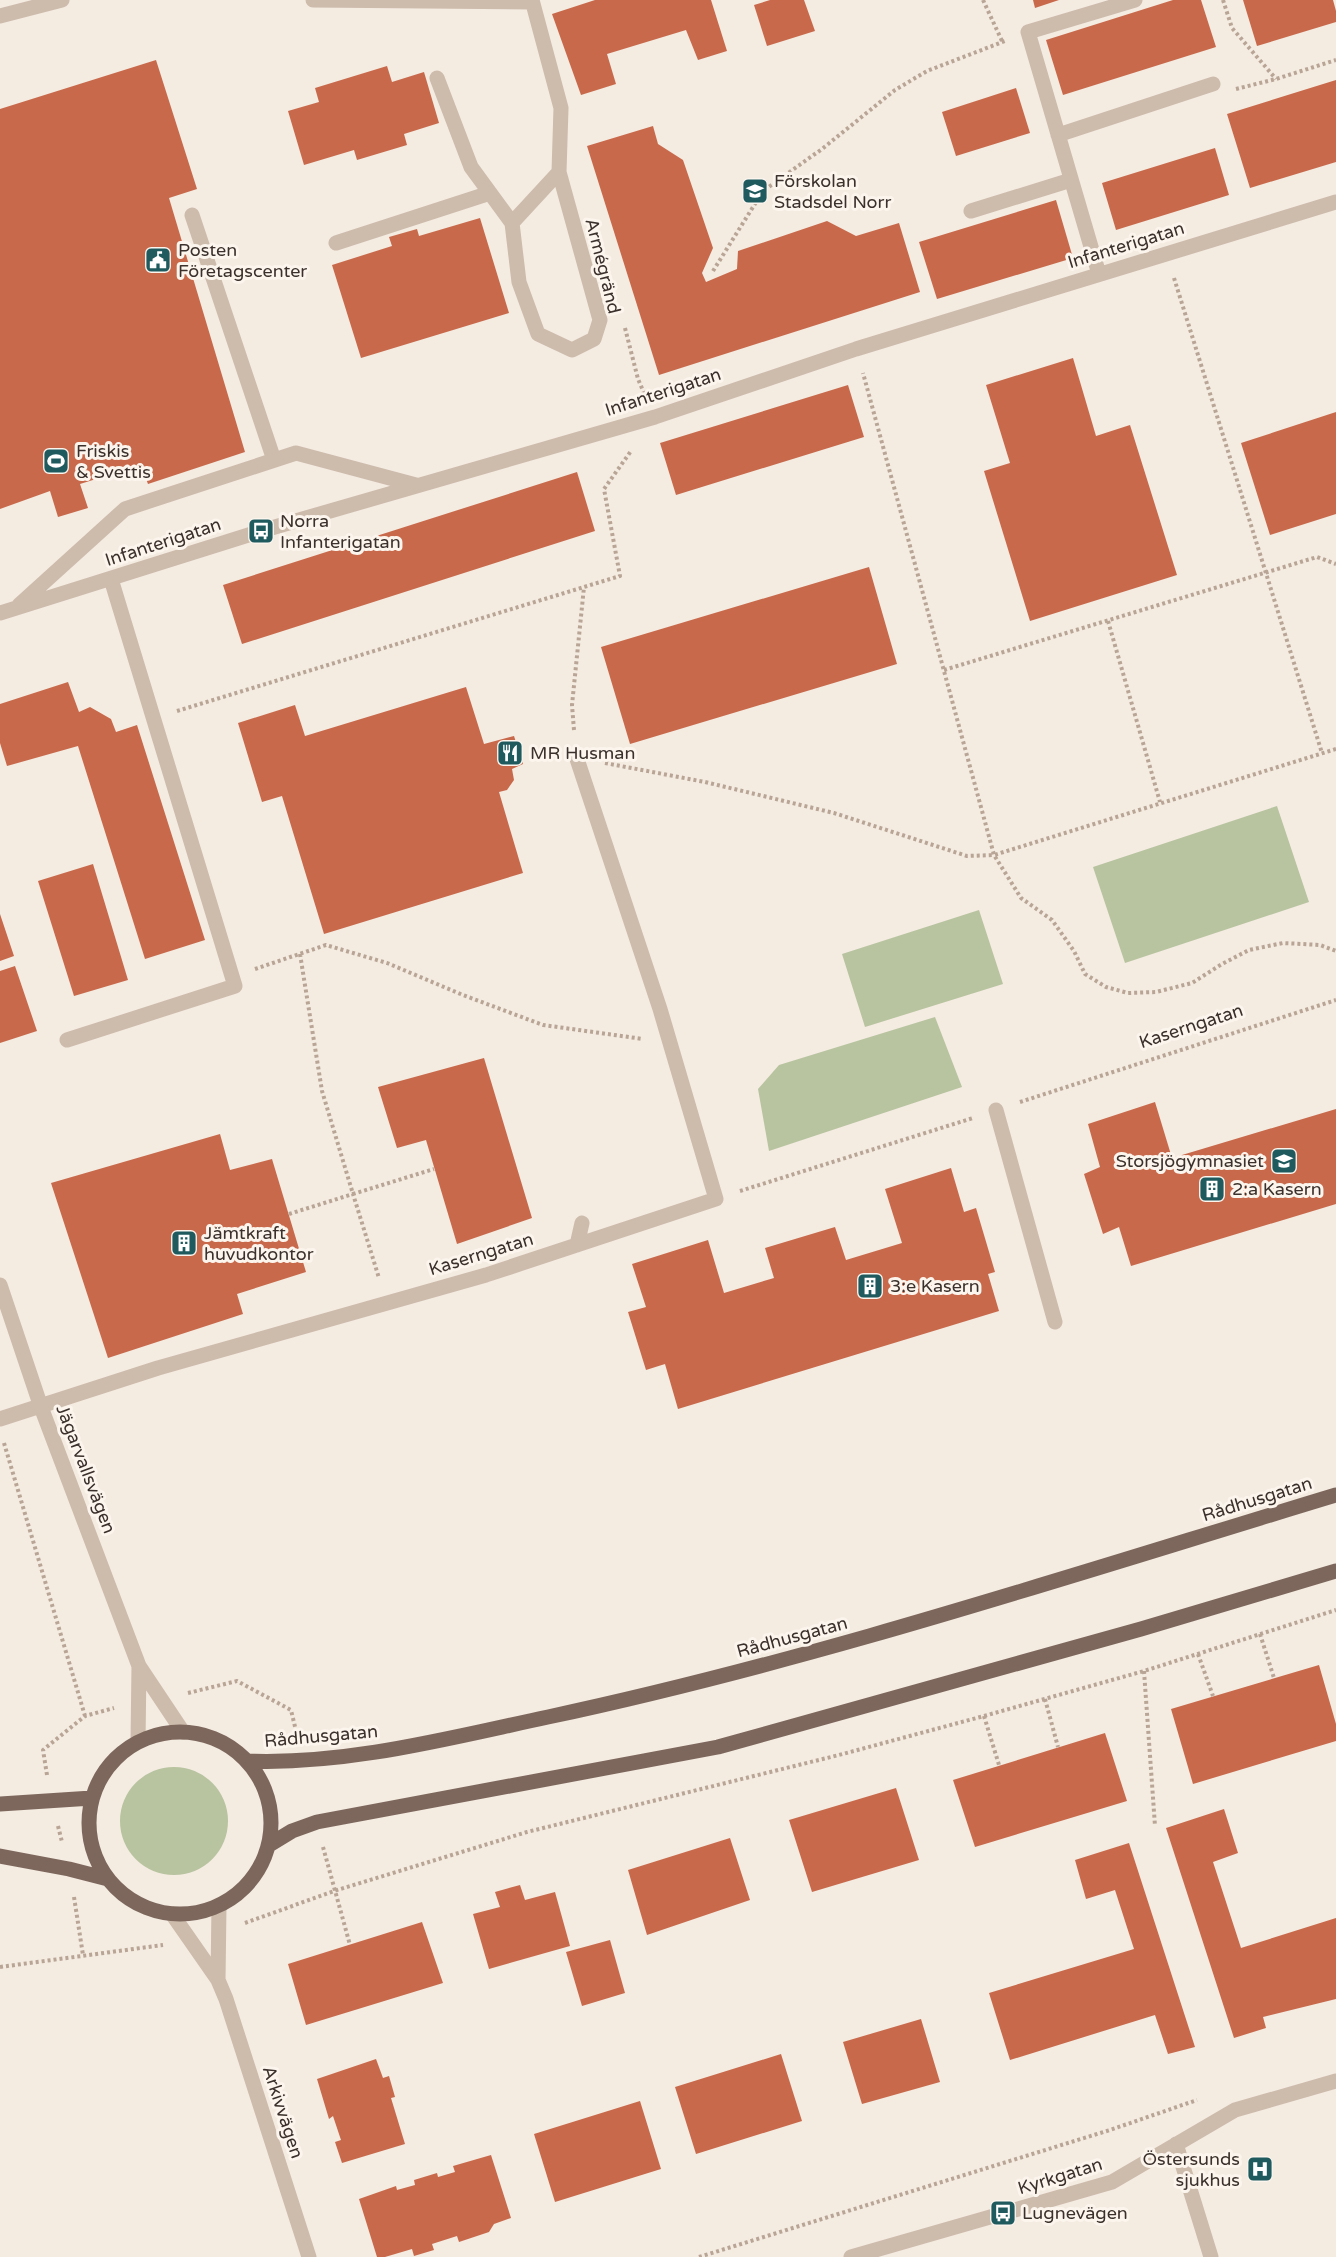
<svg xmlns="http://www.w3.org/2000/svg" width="1336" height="2257" viewBox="0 0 1336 2257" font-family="'Varela Round',sans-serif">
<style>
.green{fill:#b8c4a0}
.building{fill:#c8694b}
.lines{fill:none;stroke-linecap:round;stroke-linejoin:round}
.path{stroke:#b9a596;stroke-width:4;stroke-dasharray:3 3;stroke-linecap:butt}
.minor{stroke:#cdbbac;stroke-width:15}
.major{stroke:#7d675c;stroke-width:15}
.labels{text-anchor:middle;stroke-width:6;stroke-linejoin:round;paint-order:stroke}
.poi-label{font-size:18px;fill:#3b302b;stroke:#fbf5ee;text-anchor:start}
.street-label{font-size:18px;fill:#3b302b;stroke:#fbf5ee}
</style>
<rect width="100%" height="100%" fill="#f4ebe1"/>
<path class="green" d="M1277,806l32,96 -184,61 -32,-96z
M979,910l24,74 -138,43 -23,-73z
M935,1017l27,70 -193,64 -11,-62 21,-24z
M120 1821a54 54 0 1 1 108 0a54 54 0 1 1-108 0Z"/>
<path class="building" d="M595,0h116l16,51 -29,9 -12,-30 -79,24 9,30 -35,11 -29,-81z
M770,0h34l11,31 -48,15 -13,-41z
M1033,0h26l-24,8z
M1173,0h28l15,47 -153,48 -17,-55z
M1243,0h90l3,11v11l-79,24z
M156,60l41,129 -28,9 76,254 -97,32 -7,-19 -61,19 8,24 -30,9 -8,-26 -50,18v-400z
M387,66l5,16 32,-10 15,51 -35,11 3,11 -50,15 -3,-10 -50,15 -16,-54 31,-9 -4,-14z
M1336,80v82l-86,26 -23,-74z
M1016,88l14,45 -74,23 -14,-44z
M653,126l5,18 25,16 30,88 -11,25 4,9 31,-13 1,-18 89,-30 29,15 43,-13 21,69 -261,83 -72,-229z
M1215,148l14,47 -113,35 -14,-47z
M1056,200l17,58 -136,41 -18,-57z
M480,218l29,95 -148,45 -29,-93 60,-19 -3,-9 28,-8 2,7z
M1073,358l23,78 34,-11 47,150 -147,46 -46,-150 26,-8 -24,-78z
M848,385l16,52 -188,58 -16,-52z
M1336,412v102l-66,21 -29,-92z
M577,472l18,59 -353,113 -19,-59z
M869,567l28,97 -267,80 -29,-97z
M68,682l11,30 11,-5 21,12 5,13 21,-7 68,215 -60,19 -67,-213 -71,20 -7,-23v-39z
M466,687l18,57 30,-8 9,28 -11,5 2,11 -7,10 -8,2 24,81 -199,61 -42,-138 -20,6 -24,-79 57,-18 10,31z
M93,864l35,116 -54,16 -36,-115z
M0,914l14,42 -14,5z
M15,966l22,65 -37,12v-72z
M484,1058l48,160 -75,26 -31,-104 -29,8 -19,-61z
M1155,1102l17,56 164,-49v95l-205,62 -12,-39 -16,7 -19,-60 16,-7 -12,-43z
M220,1134l10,36 42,-11 34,113 -69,22 6,20 -135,44 -57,-175z
M951,1168l13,44 12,-4 19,64 -7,2 11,37 -321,98 -13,-45 -19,6 -18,-58 18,-5 -14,-43 76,-24 16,53 50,-15 -9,-30 70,-21 11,33 56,-17 -17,-54z
M1319,1665l17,59v17l-143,43 -22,-75z
M1105,1733l22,68 -152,46 -22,-67z
M896,1788l23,72 -107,32 -23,-72z
M1224,1809l14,44 -25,9 28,86 95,-30v81l-73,18 3,11 -32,10 -68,-210z
M730,1838l20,62 -103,35 -19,-65z
M1129,1843l66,204 -27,7 -13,-39 -145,45 -21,-67 145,-44 -19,-59 -29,9 -11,-39z
M520,1885l5,15 30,-8 15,54 -81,23 -16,-55 27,-7 -5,-15z
M422,1922l21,61 -137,42 -18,-61z
M610,1940l15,53 -43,13 -16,-54z
M921,2019l19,63 -78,22 -19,-62z
M781,2054l21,67 -106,33 -21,-67z
M376,2059l7,19 6,-2 6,21 -4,1 14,46 -63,19 -7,-21 6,-2 -8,-24 -4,3 -12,-40z
M640,2101l21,68 -106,33 -21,-68z
M491,2155l20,63 -17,6 -5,8 -30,10 -2,-6 -25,8 2,6 -20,6 -2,-7 -27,8h-8l-18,-58 37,-13 1,4 18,-5 -1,-5 23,-7 1,4 17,-5 -2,-6z"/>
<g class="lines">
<path class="path" d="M983,0l19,41
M1223,0l9,28 44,51
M1236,89l40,-10 60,-19
M713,271l50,-80 59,-42 73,-59 32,-19 78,-30
M1174,278l148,475
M625,328l13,51 6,14
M1108,621l52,181
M944,670l373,-113 19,7
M177,711l407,-124
M574,730l-2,-25 12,-118 36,-11 -16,-87 27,-38
M1336,749l-342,106 27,43 31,22 22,31 11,23 21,13 22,6 28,-1 36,-9 30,-19 27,-14 34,-7 37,2 16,6
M605,763l100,19 129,31 133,43 27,-1 -131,-482
M300,954l22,137 31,103 81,-25
M255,969l71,-24 61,18 76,32 80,30 100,14
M1020,1102l316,-102
M740,1191l233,-73
M289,1214l64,-20 26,84
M4,1443l81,273
M1260,1634l14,44
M1198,1654l15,42
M1144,1671l11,155
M188,1693l49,-12 54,29 6,25
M1045,1699l13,48
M984,1716l15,49
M47,1775l-4,-25 42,-34 29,-8
M58,1826l4,16
M323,1847l27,98
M74,1897l9,58
M245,1923l89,-32 193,-59 312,-77 145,-39 160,-45 192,-61
M0,1967l163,-22
M699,2257l411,-127 87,-30"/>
<path class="minor" d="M313,0l219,2
M532,0l29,108 -2,64 -47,51 7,59 19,52 34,16 22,-11 6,-19 -41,-148
M0,16l62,-16
M437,78l34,89 41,56
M1058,135l155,-51
M971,211l100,-31
M192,215l82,245
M336,243l154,-50
M1099,274l-71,-242 107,-32
M19,605l106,-96 171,-56 120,32
M0,613l261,-82 394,-114 201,-68 480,-147
M67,1040l168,-54 -124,-407
M996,1110l59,212
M577,1245l5,-22
M0,1285l41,122 98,259 44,66
M0,1419l158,-51 328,-93 230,-76 -56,-190 -84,-253
M138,1742l1,-76
M172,1914l46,66 8,19 83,258
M218,1980l1,-74
M1176,2144l35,113
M851,2257l261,-75 123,-72 101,-29"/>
<path class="major" d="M89 1823a91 91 0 1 1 182 0a91 91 0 1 1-182 0Z
M247,1761c101,4 202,-23 301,-44 267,-57 527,-143 788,-222
M0,1804l92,-6
M269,1845l23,-14 25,-9 401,-75 423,-118 195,-58
M0,1856l69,13 39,10"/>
</g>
<defs>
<symbol id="school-square" viewBox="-11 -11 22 22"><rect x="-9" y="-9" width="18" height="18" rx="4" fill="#1f5a5e" stroke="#fbf5ee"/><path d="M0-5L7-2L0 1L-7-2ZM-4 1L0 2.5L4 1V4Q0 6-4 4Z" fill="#fff"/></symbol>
<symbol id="civic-square" viewBox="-11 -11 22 22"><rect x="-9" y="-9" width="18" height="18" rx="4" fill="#1f5a5e" stroke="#fbf5ee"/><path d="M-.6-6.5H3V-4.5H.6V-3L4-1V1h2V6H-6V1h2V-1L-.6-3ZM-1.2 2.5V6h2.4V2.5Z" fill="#fff"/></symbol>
<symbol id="stadium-square" viewBox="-11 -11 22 22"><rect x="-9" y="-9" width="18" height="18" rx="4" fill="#1f5a5e" stroke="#fbf5ee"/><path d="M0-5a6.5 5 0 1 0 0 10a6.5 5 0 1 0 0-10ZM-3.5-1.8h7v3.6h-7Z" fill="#fff"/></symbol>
<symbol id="bus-square" viewBox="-11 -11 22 22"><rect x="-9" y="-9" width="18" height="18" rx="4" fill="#1f5a5e" stroke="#fbf5ee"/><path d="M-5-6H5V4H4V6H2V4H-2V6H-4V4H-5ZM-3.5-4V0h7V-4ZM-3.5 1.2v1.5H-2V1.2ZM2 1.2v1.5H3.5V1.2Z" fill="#fff"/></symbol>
<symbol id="restaurant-square" viewBox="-11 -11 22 22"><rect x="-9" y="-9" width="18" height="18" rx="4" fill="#1f5a5e" stroke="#fbf5ee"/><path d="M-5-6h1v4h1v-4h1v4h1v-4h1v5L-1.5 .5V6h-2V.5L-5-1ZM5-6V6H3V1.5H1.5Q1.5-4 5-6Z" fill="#fff"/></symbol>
<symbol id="building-square" viewBox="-11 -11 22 22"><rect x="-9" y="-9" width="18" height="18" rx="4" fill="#1f5a5e" stroke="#fbf5ee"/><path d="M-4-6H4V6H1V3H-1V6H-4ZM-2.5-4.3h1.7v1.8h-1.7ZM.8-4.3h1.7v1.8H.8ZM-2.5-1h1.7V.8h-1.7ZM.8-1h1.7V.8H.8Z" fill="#fff"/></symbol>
<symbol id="hospital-square" viewBox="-11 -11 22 22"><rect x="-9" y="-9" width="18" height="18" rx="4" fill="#1f5a5e" stroke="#fbf5ee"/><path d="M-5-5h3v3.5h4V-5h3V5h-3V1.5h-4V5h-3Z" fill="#fff"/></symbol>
</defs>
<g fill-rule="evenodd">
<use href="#school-square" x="740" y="176" width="30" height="30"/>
<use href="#civic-square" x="143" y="245" width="30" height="30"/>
<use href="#stadium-square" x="41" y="446" width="30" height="30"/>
<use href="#bus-square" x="246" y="516" width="30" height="30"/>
<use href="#restaurant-square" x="495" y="738" width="30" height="30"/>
<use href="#school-square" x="1269" y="1146" width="30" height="30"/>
<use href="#building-square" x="1197" y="1174" width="30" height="30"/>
<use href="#building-square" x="169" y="1228" width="30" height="30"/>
<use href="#building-square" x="855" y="1271" width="30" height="30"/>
<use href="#hospital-square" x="1245" y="2154" width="30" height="30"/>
<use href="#bus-square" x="988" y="2198" width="30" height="30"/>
</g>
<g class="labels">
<g class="poi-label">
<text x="774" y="187">Förskolan<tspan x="774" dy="21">Stadsdel Norr</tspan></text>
<text x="178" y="256">Posten<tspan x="178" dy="21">Företagscenter</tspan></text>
<text x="76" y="457">Friskis<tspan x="76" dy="21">&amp; Svettis</tspan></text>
<text x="280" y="527">Norra<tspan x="280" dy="21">Infanterigatan</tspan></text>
<text x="530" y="759">MR Husman</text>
<text x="1264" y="1167" text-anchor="end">Storsjögymnasiet</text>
<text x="1232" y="1195">2:a Kasern</text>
<text x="204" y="1239">Jämtkraft<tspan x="204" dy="21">huvudkontor</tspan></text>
<text x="890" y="1292">3:e Kasern</text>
<text x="1240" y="2165" text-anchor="end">Östersunds<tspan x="1240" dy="21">sjukhus</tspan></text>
<text x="1022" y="2219">Lugnevägen</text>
</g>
<g class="street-label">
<text transform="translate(1126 245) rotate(-17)" y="6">Infanterigatan</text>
<text transform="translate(603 266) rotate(76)" y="6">Armégränd</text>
<text transform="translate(663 392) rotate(-18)" y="6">Infanterigatan</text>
<text transform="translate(163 542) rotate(-18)" y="6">Infanterigatan</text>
<text transform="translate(1191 1026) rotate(-18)" y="6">Kaserngatan</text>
<text transform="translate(481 1254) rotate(-17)" y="6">Kaserngatan</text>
<text transform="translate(86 1469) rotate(69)" y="6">Jägarvallsvägen</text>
<text transform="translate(1257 1499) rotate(-17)" y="6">Rådhusgatan</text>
<text transform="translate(792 1637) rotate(-15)" y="6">Rådhusgatan</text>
<text transform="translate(321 1736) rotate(-5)" y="6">Rådhusgatan</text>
<text transform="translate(283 2112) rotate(72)" y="6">Arkivvägen</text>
<text transform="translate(1060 2176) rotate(-17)" y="6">Kyrkgatan</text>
</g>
</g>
</svg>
